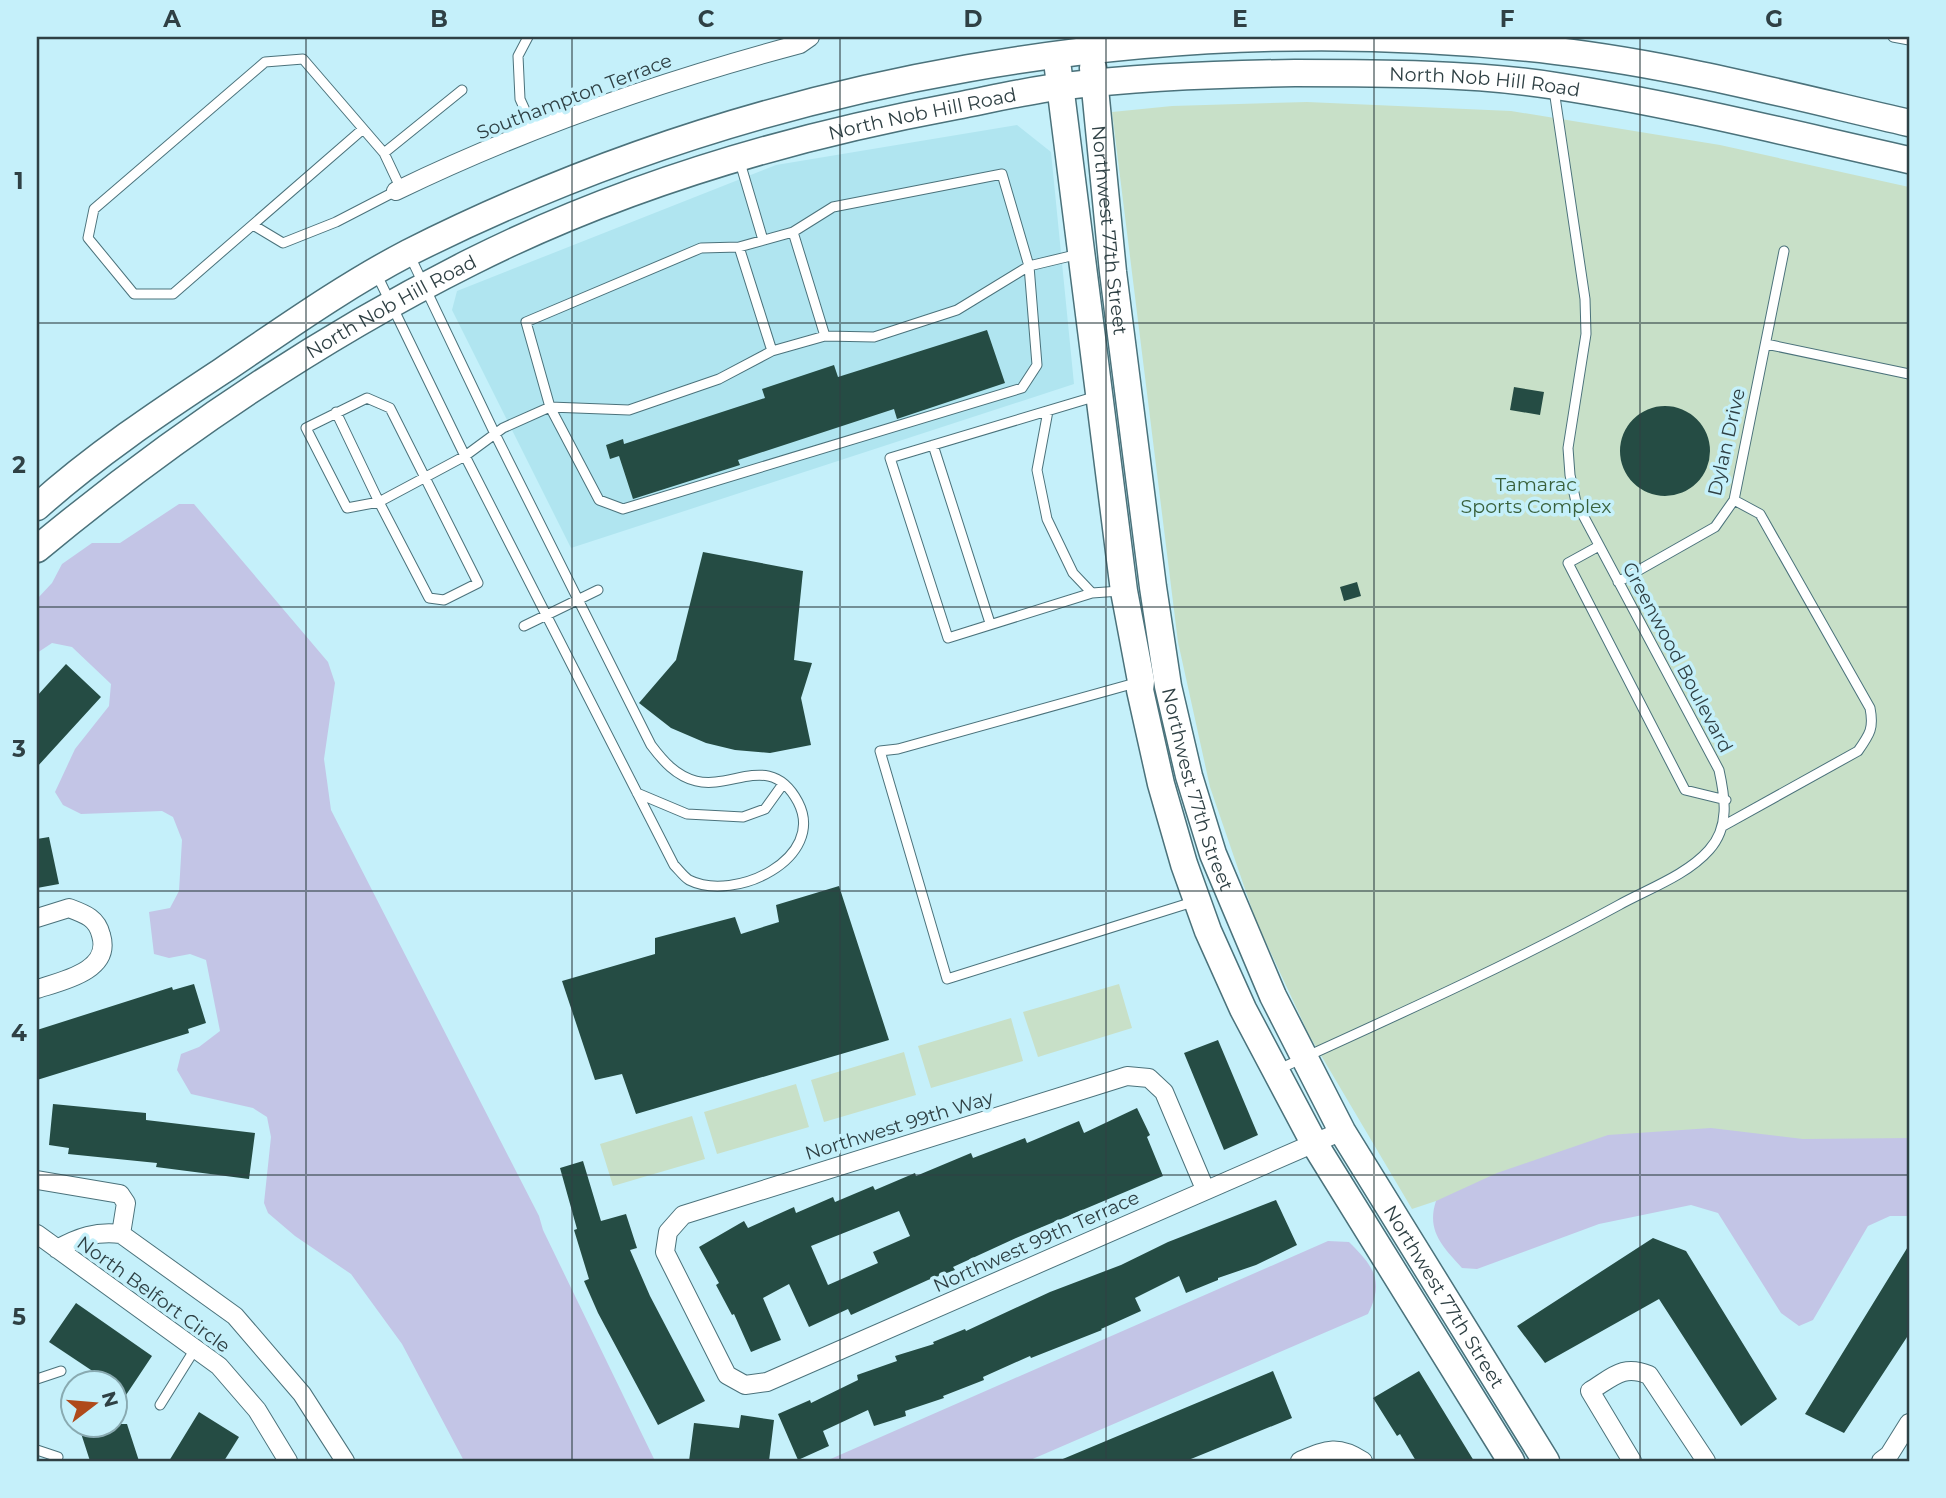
<svg xmlns="http://www.w3.org/2000/svg" width="1946" height="1498" viewBox="0 0 1946 1498" font-family="Montserrat,sans-serif">
<style>
.built{fill:#b0e5f0}
.green{fill:#c8e0c8}
.water{fill:#c3c5e6}
.building{fill:#254c44;fill-rule:evenodd}
.lines{fill:none;stroke-linecap:round;stroke-linejoin:round}
.lane-casing{stroke:#4b727b;stroke-width:11}
.street-casing{stroke:#4b727b;stroke-width:20}
.secondary-casing{stroke:#4b727b;stroke-width:29}
.lane{stroke:#fff;stroke-width:9}
.street{stroke:#fff;stroke-width:18}
.secondary{stroke:#fff;stroke-width:26}
.grid{fill:none;stroke:#2f4044;stroke-width:2;stroke-opacity:0.55}
.labels{text-anchor:middle;stroke-width:7;stroke-linejoin:round;paint-order:stroke}
.street-label{font-size:19px;fill:#2f4044;stroke:#c5f0fa}
.park-label{font-size:19px;fill:#39603b;stroke:#c5f0fa}
.neatline{fill:none;stroke:#2f4044;stroke-width:2.5}
.grid-label{font-size:23px;text-anchor:middle;font-weight:bold;fill:#2f4044}
</style>
<rect width="100%" height="100%" fill="#c5f0fa"/>
<path class="built" d="M1017,125l34,27 23,232 -503,164 -119,-238 5,-19 319,-126z"/>
<path class="green" d="M1307,102l204,9 209,34 189,42v964l-473,50 -24,8 -103,-174 -53,-114 -46,-134 -32,-145 -66,-530 60,-6z
M1119,984l13,44 -94,29 -15,-45z
M1011,1018l12,43 -92,27 -13,-42z
M904,1052l12,43 -92,27 -13,-42z
M796,1084l13,43 -92,27 -13,-42z
M692,1116l13,43 -92,27 -13,-42z"/>
<path class="water" d="M179,504h15l134,158 7,21 -11,76 7,51 208,406 4,14 112,231h-191l-62,-117 -51,-70 -56,-38 -27,-23 -4,-10 7,-66 -4,-20 -14,-9 -62,-14 -14,-24 4,-16 18,-7 21,-16 -14,-71 -16,-6 -21,4 -15,-4 -5,-42 21,-4 9,-17 3,-51 -9,-23 -11,-6 -81,3 -18,-9 -8,-13 20,-43 34,-43 2,-22 -39,-37 -20,-4 -15,10v-54l15,-16 10,-19 30,-21h28z
M1711,1128l92,11 106,-1v78h-19l-22,10 -55,94 -14,6 -18,-13 -63,-100 -27,-8 -92,19 -122,45 -15,-1c-19,-21 -36,-37 -26,-67l61,-28 111,-38z
M1328,1241l21,1c24,24 36,38 19,72l-340,147h-202z"/>
<path class="building" d="M987,330l18,53 -108,36 -3,-10 -156,51 2,5 -107,34 -14,-43 -9,3 -4,-14 17,-6 1,5 141,-46 -3,-9 72,-24 4,12z
M1514,387l30,5 -4,23 -30,-5z
M1620 451a45 45 0 1 1 90 0a45 45 0 1 1-90 0Z
M703,552l100,19 -9,89 18,3 -11,35 10,47 -41,8 -35,-3 -29,-7 -35,-15 -32,-25 37,-43z
M1357,582l4,14 -17,5 -4,-14z
M66,664l35,33 -64,70v-71z
M49,837l10,47 -22,4v-49z
M839,886l50,154 -253,74 -14,-40 -27,6 -33,-99 93,-27v-16l80,-21 6,17 38,-12 -3,-17z
M194,984l12,39 -18,6 1,4 -152,47v-50l135,-43 1,3z
M1218,1040l40,95 -34,15 -40,-97z
M53,1104l93,9v7l109,13 -6,46 -93,-12 1,-4 -89,-9 1,-6 -20,-3z
M1137,1108l13,27 -3,2 16,39 -147,62 -63,29 2,3 -27,10 -77,35 -3,-6 -39,18 -20,-43 -26,14 18,42 -30,12 -17,-38 -2,1 -16,-30 3,-2 -20,-36 45,-26 4,7 46,-21 2,6 37,-16 2,5 38,-16 2,4 40,-17 1,3 55,-23 2,5 52,-20 2,5 52,-22 5,12zM899,1211l11,25 -37,16 5,11 -50,22 -17,-39z
M583,1161l18,60 25,-7 11,34 -7,2 20,46 55,105 -47,24 -60,-112 -14,-32 5,-2 -15,-49 3,-1 -17,-61z
M1276,1200l21,45 -41,20 -38,13v2l-32,13 -7,-17 -44,22 6,13 -40,18 1,1 -71,28 -1,-2 -47,21 1,3 -41,16 1,2 -39,13 1,5 -32,10 -6,-16 -45,21 6,15 -31,14 -20,-46 32,-14 1,3 47,-23 -1,-5 40,-14 -2,-5 39,-12 -1,-2 32,-13 1,2 84,-39 71,-27 47,-23z
M1653,1238l33,13 91,148 -36,27 -82,-127 -114,64 -28,-37z
M1909,1245v89l-65,99 -39,-19z
M76,1303l76,53 -36,54v-28h-7l-60,-40z
M1273,1371l19,47 -106,43h-128z
M1419,1371l55,90h-58l-16,-27 -3,2 -24,-38z
M199,1412l40,25 -15,24h-55z
M741,1415l33,5 -5,41h-80l5,-38 45,5z
M78,1424h49l12,37h-49z"/>
<g class="lines">
<defs>
<path id="lane" d="M528,37l-10,19 2,43 14,31
M1893,37l16,3
M363,129l-190,165h-39l-46,-56 6,-29 171,-147 38,-3 81,94
M739,159l24,81
M401,189l-17,-36 78,-63
M253,225l30,18 53,-21 60,-31
M793,232l32,104
M739,247l33,104 -53,28 -90,31 -79,-3 -24,-85 175,-74z
M739,247l54,-15 40,-25 169,-33 27,92 -72,44 -83,27 -49,-1 -53,15
M376,273l89,183 209,409c5,5 10,12 15,15 46,23 138,-22 109,-78 -27,-51 -65,-12 -102,-21 -20,-5 -33,-20 -45,-36l-156,-311 -86,-180
M1766,344l143,30
M1097,396l-207,62 58,180 144,-45 28,-2
M367,398l23,10 88,175 -34,17 -15,-2 -50,-96 -32,6 -41,-80z
M1048,411l-11,59 10,49 26,54 19,20
M336,412l43,90 86,-46 38,-28 47,-21 49,93 24,9 399,-121 15,-23 -8,-99 50,-12
M933,445l57,178
M1599,546l-31,17 117,227 41,10
M1618,582l97,-55 19,-27 50,-249
M524,626l74,-36
M1139,682l-241,67 -18,2 67,228 249,-78
M637,793l50,21 56,3 22,-8 18,-25
M1723,826l135,-75c12,-17 16,-23 12,-43l-110,-194 -26,-14
M1279,1069c114,-52 230,-104 340,-164 29,-16 68,-30 90,-55 21,-23 16,-53 10,-80l-143,-268 -6,-27 -2,-27 18,-114 -1,-35 -31,-209
M37,1379l24,-8
M160,1405l35,-56
M37,1450l21,7"/>
<path id="street" d="M396,191c130,-63 265,-110 404,-147l10,-7
M37,918l32,-10c16,6 28,10 32,27 11,36 -39,46 -64,54
M37,1180l83,14 6,9 -5,31 114,82 67,78 43,67
M1205,1189l-41,-97 -15,-14 -22,-2 -444,139 -15,17 -3,20 62,123 18,10 22,-3 575,-251
M37,1234l182,132 38,44 31,51
M57,1249c22,-12 39,-18 64,-15
M1300,1461c26,-11 37,-17 63,0
M1632,1461l-42,-70c23,-14 33,-27 59,-16l57,86
M1881,1461l8,-6 20,-32"/>
<g id="secondary">
<path id="s1" d="M1093,68l20,204 40,315 15,99 21,90 24,78 60,142 69,135 204,330"/>
<path d="M1058,69l66,522 17,90 -1,9 21,94 23,80 24,67 35,78 71,134 197,318"/>
<path d="M37,507c57,-51 121,-94 185,-136 61,-41 121,-84 186,-118 351,-177 758,-248 1148,-202 120,14 236,45 353,72"/>
<path id="s2" d="M37,549c134,-111 278,-209 434,-287 153,-77 318,-125 485,-156 36,-7 73,-16 109,-20 76,-9 154,-12 230,-13 83,0 180,0 261,13 118,18 236,48 353,74"/>
</g>
</defs>
<use href="#lane" class="lane-casing"/>
<use href="#street" class="street-casing"/>
<use href="#secondary" class="secondary-casing"/>
<use href="#lane" class="lane"/>
<use href="#street" class="street"/>
<use href="#secondary" class="secondary"/>
</g>
<path class="grid" d="M306,37v1424M572,37v1424M840,37v1424M1106,37v1424M1374,37v1424M1640,37v1424M37,323h1872M37,607h1872M37,891h1872M37,1175h1872"/>
<g class="labels">
<g class="street-label">
<text dy="7" stroke="none"><textPath href="#s2" startOffset="1564">North Nob Hill Road</textPath></text>
<text transform="translate(574 96) rotate(-21)" y="7">Southampton Terrace</text>
<text dy="7" stroke="none"><textPath href="#s2" startOffset="998">North Nob Hill Road</textPath></text>
<text dy="7" stroke="none"><textPath href="#s1" startOffset="163">Northwest 77th Street</textPath></text>
<text dy="7" stroke="none"><textPath href="#s2" startOffset="430">North Nob Hill Road</textPath></text>
<text transform="translate(1726 442) rotate(-77)" y="7">Dylan Drive</text>
<text transform="translate(1678 657) rotate(62)" y="7">Greenwood Boulevard</text>
<text dy="7" stroke="none"><textPath href="#s1" startOffset="730">Northwest 77th Street</textPath></text>
<text transform="translate(899 1125) rotate(-17)" y="7">Northwest 99th Way</text>
<text transform="translate(1036 1241) rotate(-24)" y="7">Northwest 99th Terrace</text>
<text transform="translate(154 1294) rotate(36)" y="7">North Belfort Circle</text>
<text dy="7" stroke="none"><textPath href="#s1" startOffset="1297">Northwest 77th Street</textPath></text>
</g>
<g class="park-label">
<text x="1536" y="491">Tamarac<tspan x="1536" dy="22">Sports Complex</tspan></text>
</g>
</g>
<rect width="1946" height="1498" fill="none" stroke="#c5f0fa" stroke-width="77"/>
<g transform="translate(94 1404) rotate(74)"><circle r="33" fill="#c5f0fa" stroke="#89aab1" stroke-width="2"/>
<path d="M0-5L12 26L0 18L-12 26Z" fill="#af4a1b"/>
<text y="-10" font-size="19" font-weight="bold" text-anchor="middle" fill="#2f4044">N</text>
</g>
<rect x="38" y="38" width="1870" height="1422" class="neatline"/>
<g class="grid-label">
<text x="172" y="27">A</text>
<text x="439" y="27">B</text>
<text x="706" y="27">C</text>
<text x="973" y="27">D</text>
<text x="1240" y="27">E</text>
<text x="1507" y="27">F</text>
<text x="1774" y="27">G</text>
<text x="19" y="189">1</text>
<text x="19" y="473">2</text>
<text x="19" y="757">3</text>
<text x="19" y="1041">4</text>
<text x="19" y="1325">5</text>
</g>
</svg>
